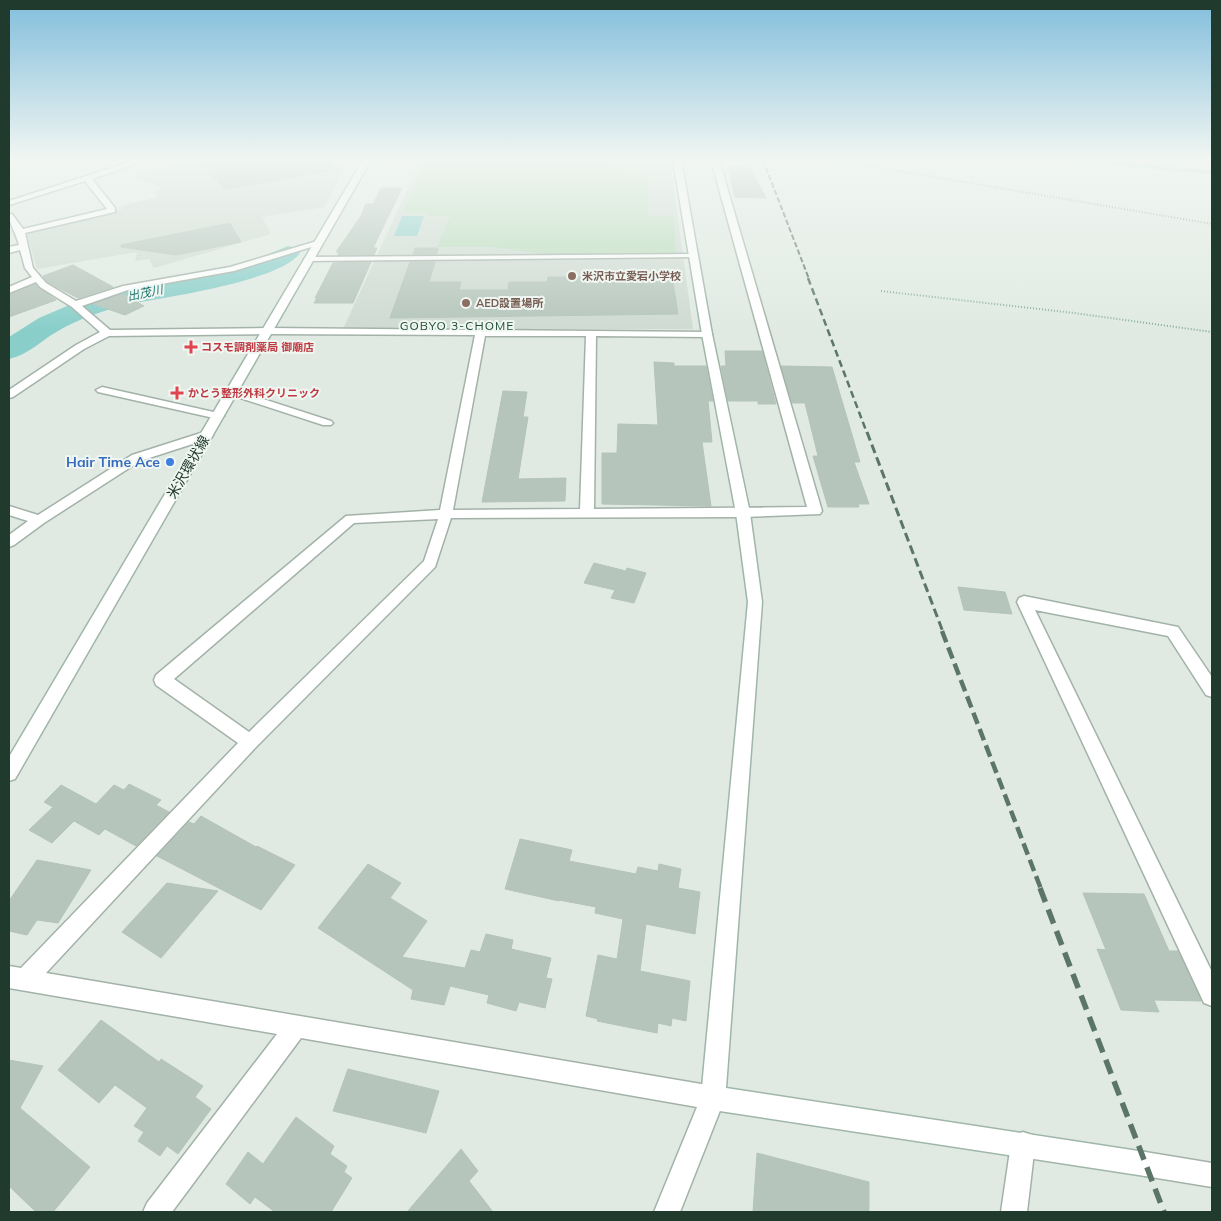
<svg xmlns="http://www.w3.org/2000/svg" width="1221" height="1221" viewBox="0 0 1221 1221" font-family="Mulish,'Noto Sans JP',sans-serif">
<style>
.built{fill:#cedad2}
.green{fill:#b9dbbb}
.water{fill:#89cec9}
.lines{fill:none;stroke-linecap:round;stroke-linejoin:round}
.stream{fill:#89cec9;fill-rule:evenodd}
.river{fill:#89cec9;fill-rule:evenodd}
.building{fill:#b5c5bc;stroke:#b3c4b9}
.lane-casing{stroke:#a3b2a9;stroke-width:3}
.street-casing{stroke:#a3b2a9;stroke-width:3}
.secondary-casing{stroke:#9fb6a9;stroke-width:3}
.path{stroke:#81ad95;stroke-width:2;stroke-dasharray:1 2;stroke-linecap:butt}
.lane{fill:#fff;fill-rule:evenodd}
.street{fill:#fff;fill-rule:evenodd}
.secondary{fill:#fff;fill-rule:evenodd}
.rail-far4{stroke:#5b7669;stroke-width:2;stroke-dasharray:5.5 2.5;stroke-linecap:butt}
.rail-far3{stroke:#5b7669;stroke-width:2.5;stroke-dasharray:7 4;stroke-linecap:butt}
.rail-far2{stroke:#5b7669;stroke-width:3;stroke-dasharray:9 4.5;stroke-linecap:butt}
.rail-far1{stroke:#5b7669;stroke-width:4.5;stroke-dasharray:12 5.5;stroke-linecap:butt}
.rail{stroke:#5b7669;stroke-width:5.5;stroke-dasharray:15 8;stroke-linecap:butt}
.education-dot{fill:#8d6e63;stroke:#f0f7f2;stroke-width:2}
.health-dot{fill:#e0444e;stroke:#f0f7f2;stroke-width:2}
.shop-dot{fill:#3f7fe0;stroke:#f0f7f2;stroke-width:2}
.labels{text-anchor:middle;stroke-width:4;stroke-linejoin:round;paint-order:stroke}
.far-education-label{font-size:11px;font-weight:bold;fill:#785e54;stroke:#f0f7f2;text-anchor:start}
.far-health-label{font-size:11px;font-weight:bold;fill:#be3a42;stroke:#f0f7f2;text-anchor:start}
.far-water-label{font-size:12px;font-style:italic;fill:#1e746f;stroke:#f0f7f2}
.far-neighbourhood-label{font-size:12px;letter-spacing:1px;fill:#1e4b36;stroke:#f0f7f2}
.shop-label{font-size:14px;font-weight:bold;fill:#366cbe;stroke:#f0f7f2;text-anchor:end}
.street-label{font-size:14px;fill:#213a2e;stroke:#f0f7f2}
</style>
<rect width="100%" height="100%" fill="#e0eae3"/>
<path class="built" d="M191,160h157l-23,47 -63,10 9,17 -117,34 -5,-9 -14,2 2,-9 -100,17 -10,-34 6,-5 89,-21 -2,-3 39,-9 -6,-5 10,-4 -29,-11z
M421,160h249l23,169h-350z"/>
<path class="green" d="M427,160h157l63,17 1,39h26l2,37 -130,1 -55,-7h-54l13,-31h-22l1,-3 -26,-1z"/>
<path class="water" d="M402,216h22l-7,20h-23z"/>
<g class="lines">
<path class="stream" d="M1061,160h13l138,12v2z"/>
<path class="river" d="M288,246l9,2 3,5c-19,28 -134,44 -170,51 -25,6 -50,14 -72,27 -16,9 -30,24 -49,28v-22l30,-19 49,-21 149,-30z"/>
</g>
<path class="building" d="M204,160h127l1,10 -106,19 -15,-14z
M728,167h22l16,31 -31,-1z
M381,188h21l-29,60h4l-3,7h-36l1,-3h-3l25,-36 5,-12h7z
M230,223l11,19 -65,13 -55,-8v-2z
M415,248h23l-1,6h-24z
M371,262l-18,41h-39l3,-5h-2l18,-35z
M410,262h25l-6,20h32l-2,8h49l1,-8h38l1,-5h41v5h84l5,32 -288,4z
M73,265l33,18 7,4 -35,11 -31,-16 -4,-6z
M35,284l21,16 -47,17v-22z
M123,294l21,12 -19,9 -32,-11z
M725,351h37l14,53h-18v-3h-30l-7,-35h5z
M654,362l20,1v3h32l7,35h-5l4,41h-10l9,64 -109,-2v-51h15l1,-29 40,1z
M781,366l51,1 28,95h-6l15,42h-11l1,3h-31l-15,-51h5l-13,-53h-13z
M503,391l24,1 -4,25h5l-10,62 48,-1 -1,23 -83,1z
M594,563l32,8 1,-3 19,5 -12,30 -23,-5 4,-8 -31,-7z
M958,587l47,5 7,22 -48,-4z
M129,784l32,16 -5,5 13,7 -33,34 -31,-17 -6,6 -25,-14 -22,22 -23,-13 24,-23 -9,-5 17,-17 35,19 18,-19 10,5z
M201,816l55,31 1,-1 38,19 -34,45 -104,-54 32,-34 5,2z
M520,839l52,11 -3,11 67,13 2,-7 20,4 1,-7 22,5 -3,19 22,4 -5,42 -49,-10 -6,47 50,10 -4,40 -14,-3 -1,8 -13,-3 -1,10 -60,-12 1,-2 -12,-3 12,-61 19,4 6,-40 -28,-6 1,-6 -37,-7v1l-54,-12z
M37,860l54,10 -33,53 -21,-3 -10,15 -18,-4v-30z
M368,864l33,19 -11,15 37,23 -25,36 63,11 6,-18 9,2 6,-18 27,6 -2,9 40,9 -5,20 6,1 -7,29 -26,-6 -3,9 -29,-8 2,-8 -39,-9 -6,19 -33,-6 2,-9 -95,-62z
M167,883l51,8 -57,67 -39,-26z
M1083,893l61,1 25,57h9l23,50 -47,-1 5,12 -38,-2 -24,-61 9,1z
M101,1020l58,42 2,-3 42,27 -8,11 16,12 -33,45 -11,-8 -7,10 -22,-15 6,-9 -10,-6 13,-18 -32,-23 -16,18 -41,-33z
M9,1060l34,6 -23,42 70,59 -37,45h-17l-27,-26z
M348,1069l91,22 -13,42 -93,-22z
M296,1117l38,29 -4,8 17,12 -3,6 8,6 -21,34h-56l-20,-15 -5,7 -24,-20 22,-32 15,12z
M461,1149l17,22 -9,10 24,31h-86z
M757,1153l112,29v30h-116z"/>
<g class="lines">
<defs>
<path id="lane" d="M693,254l3,2 -1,1 -388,4 -3,-2 3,-2z"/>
<path id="street" d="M136,160h11l-55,19 23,29v4l-90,21 8,35 13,15 30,18 47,-15 107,-19 87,-26 4,3 -87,27 -106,19 -46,16 28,24 157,-2 444,4 1,2 -5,3 -111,-1 -2,173 213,-2 -96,-347h8l103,351 -2,3 -77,3 -292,1 -16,49 -179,180 -210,226 667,113 8,4 4,8 -45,114h-26l43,-105 -396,-69 -129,174h-29l4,-9 130,-169 -268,-46v-22l12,2 217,-225 -82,-58 -2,-5 2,-5 190,-159 94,-6 35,-175 -208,-1 -158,2 -25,13 -71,48 -4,1v-8l67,-45 24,-13 -28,-25 -32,-20 -4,-5 -27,11v-6l23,-10 -7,-9 -5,-18 -11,3v-6l10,-2c-3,-12 -10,-21 -10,-31h3l11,15 84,-20 -22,-28 -76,24v-4zM485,336h101l-6,173 -127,1zM438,519l-14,42 -175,171 -75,-53 180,-156z
M102,387l116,26 6,3 -6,3 -120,-27 -2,-2z
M232,389l99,32 2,2 -2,2h-8l-95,-31 -2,-2z
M207,431l6,4 -2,3 -71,23 -96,62 -30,22 -5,2v-12l19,-14 -19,-6v-9l29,9 94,-60z
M1024,596l154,31 34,50v20l-6,-2 -38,-59 -133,-26 177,362v34l-8,-3 -187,-401 2,-4z
M1023,1132l9,3 3,9 -8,68h-26l10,-68 3,-9z
M1145,1152l67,11v24l-67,-11 -9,-3 -3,-9 3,-9z"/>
<path id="secondary" d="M363,160h8l-356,619 -6,2v-24z
M673,160h8l31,174 38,179 12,89 -36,486 419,64 9,3 3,9 -3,9 -9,3 -432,-66 -8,-4 -4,-8 47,-496 -12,-89 -34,-179z"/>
</defs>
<use href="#lane" class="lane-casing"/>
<use href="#street" class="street-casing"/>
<use href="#secondary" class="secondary-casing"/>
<path class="path" d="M834,160l378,64
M1090,160l122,11
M881,291l193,22 138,19"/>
<use href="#lane" class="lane"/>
<use href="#street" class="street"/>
<use href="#secondary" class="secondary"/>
<path class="rail-far4" d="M763,160l46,119"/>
<path class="rail-far3" d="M808,278l59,155"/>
<path class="rail-far2" d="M867,432l76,200"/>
<path class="rail-far1" d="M942,631l99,258"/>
<path class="rail" d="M1040,888l124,324"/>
</g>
<linearGradient id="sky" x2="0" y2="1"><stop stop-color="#82bedc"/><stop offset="0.48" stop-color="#f1f6f2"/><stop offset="1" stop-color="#f1f6f2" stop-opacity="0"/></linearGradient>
<rect width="1221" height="331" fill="url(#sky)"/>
<g class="education-dot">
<circle cx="572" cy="276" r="5"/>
<circle cx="466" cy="303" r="5"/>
</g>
<g class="health-dot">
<path d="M188.5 339.5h5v5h5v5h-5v5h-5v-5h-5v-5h5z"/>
<path d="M174.5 385.5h5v5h5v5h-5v5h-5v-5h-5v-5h5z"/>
</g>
<circle class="shop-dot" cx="170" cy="462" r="5"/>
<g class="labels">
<g class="far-education-label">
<text x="582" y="280">米沢市立愛宕小学校</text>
<text x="476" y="307">AED設置場所</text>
</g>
<g class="far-health-label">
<text x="201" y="351">コスモ調剤薬局 御廟店</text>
<text x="188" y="397">かとう整形外科クリニック</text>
</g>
<g class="far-water-label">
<text transform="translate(145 293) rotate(-12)" y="4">出茂川</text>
</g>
<g class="far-neighbourhood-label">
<text x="457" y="330">GOBYO 3-CHOME</text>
</g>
<g class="shop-label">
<text x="160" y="467">Hair Time Ace</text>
</g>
<g class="street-label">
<text transform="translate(188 467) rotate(-60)" y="5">米沢環状線</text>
</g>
</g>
<rect width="1221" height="1221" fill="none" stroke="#213a2e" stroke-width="20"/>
</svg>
